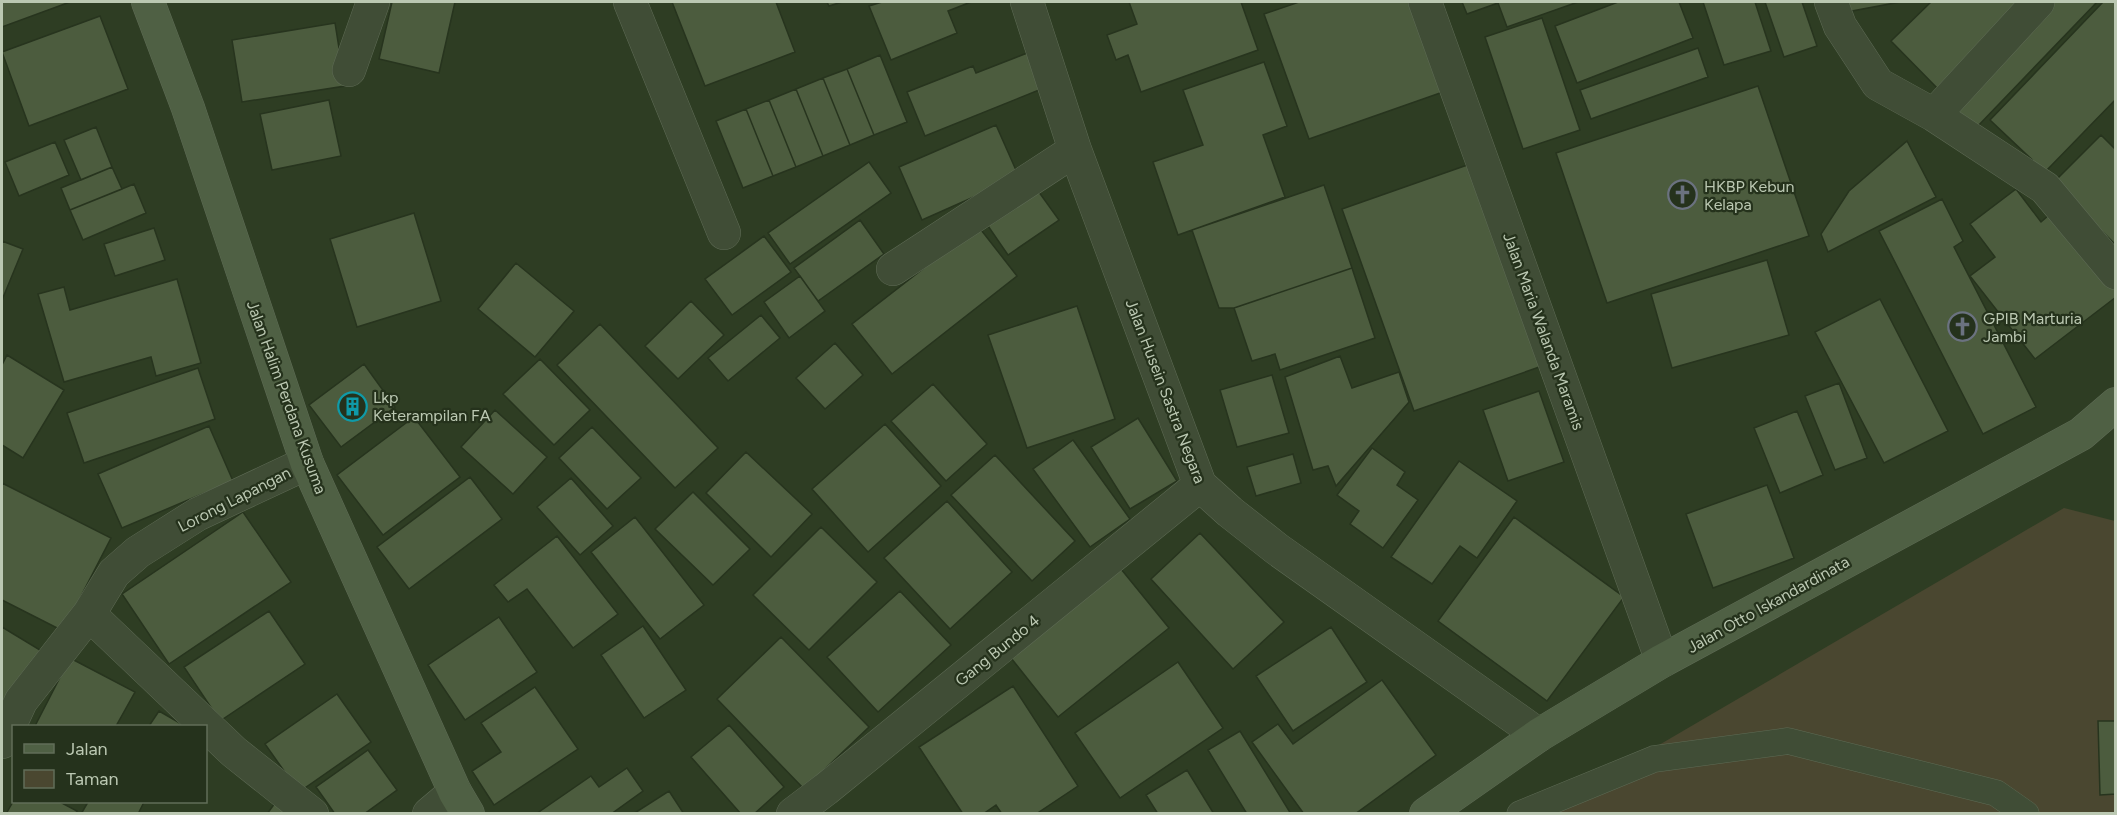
<svg xmlns="http://www.w3.org/2000/svg" width="2117" height="815" viewBox="0 0 2117 815" font-family="Figtree,sans-serif">
<style>
.green{fill:#4a4730}
.building{fill:#4c5c3e;stroke:#27341e;stroke-width:1.5}
.lines{fill:none;stroke-linecap:round;stroke-linejoin:round}
.lane-casing{stroke:#5e6b55;stroke-width:27}
.street-casing{stroke:#5e6b55;stroke-width:34}
.secondary-casing{stroke:#5e6b55;stroke-width:34}
.lane{stroke:#404d36;stroke-width:26}
.street{stroke:#404d36;stroke-width:33}
.secondary{stroke:#4f6044;stroke-width:33}
.labels{text-anchor:middle;stroke-width:4.5;stroke-linejoin:round;paint-order:stroke}
.poi-label{font-size:16px;fill:#bbc8b2;stroke:#25321c;text-anchor:start}
.street-label{font-size:16px;fill:#bbc8b2;stroke:#25321c}
</style>
<rect width="100%" height="100%" fill="#2e3d23"/>
<path class="green" d="M2064,508l51,13v292l-574,1z"/>
<path class="building" d="M2,2h68l-68,25z
M392,2h63l-16,71 -60,-14z
M672,2h104l19,50 -90,34z
M827,2h15l-13,4z
M882,2h89l-23,9 9,22 -66,27 -22,-54z
M1129,2h112l17,48 -117,42 -13,-37 -12,5 -9,-25 30,-11z
M1299,2h112l32,90 -134,47 -45,-125z
M1462,2h116l-71,25 -9,-24 -31,11z
M1618,2h61l14,36 -116,45 -22,-57z
M1703,2h52l16,49 -47,14z
M1765,2h37l15,44 -33,11z
M1839,2h61l-59,11z
M1931,2h103l-93,90 -50,-51z
M2052,2h45l-122,127 -24,-22z
M2103,2h13v97l-71,73 -55,-52z
M100,16l28,73 -99,37 -27,-74z
M1542,18l38,112 -57,19 -38,-112z
M335,23l10,63 -103,16 -10,-62z
M1698,48l10,29 -117,42 -11,-29z
M1035,50l14,36 -124,50 -18,-44 66,-26 3,7z
M880,55l27,67 -33,13 -27,-66z
M1264,62l23,64 -24,9 22,62 -107,38 -25,-73 50,-17 -20,-55z
M847,69l27,66 -24,10 -27,-67z
M823,78l27,67 -27,11 -27,-67z
M1758,86l51,150 -202,67 -51,-150z
M796,89l27,67 -27,11 -27,-67z
M329,100l12,56 -69,14 -12,-56z
M769,100l27,67 -23,9 -27,-67z
M746,109l27,67 -30,12 -27,-67z
M996,125l23,52 -97,43 -23,-53z
M96,127l16,40 -31,13 -17,-40z
M2101,135l15,15v95l-63,-62z
M1907,141l29,56 -108,55 -7,-18 28,-43z
M55,142l14,33 -50,21 -14,-34z
M869,162l22,31 -101,71 -22,-31z
M1473,163l72,202 -131,46 -72,-202z
M112,167l10,22 -52,21 -9,-22z
M134,184l12,29 -63,27 -13,-30z
M1324,185l28,83 -118,40h-15l-27,-78z
M1036,188l23,32 -51,35 -22,-32z
M2016,189l25,33 15,-13 60,77v11l-81,62 -65,-83 25,-19 -25,-33z
M1942,199l21,42 -9,6 82,160 -53,27 -104,-203z
M414,213l27,88 -84,26 -27,-88z
M860,220l24,34 -66,47 -24,-33z
M978,226l39,50 -125,98 -40,-50z
M154,228l11,32 -50,16 -11,-32z
M764,236l27,36 -59,43 -27,-36z
M2,241l21,8 -21,51z
M1767,260l22,75 -117,33 -21,-74z
M516,263l58,48 -39,46 -57,-48z
M1352,268l23,70 -95,32 -5,-16 -23,7 -18,-53z
M800,276l25,35 -36,27 -25,-36z
M177,279l24,84 -45,13 -5,-19 -87,25 -26,-88 26,-7 6,23z
M1880,299l68,132 -64,32 -69,-131z
M691,301l33,34 -46,44 -33,-33z
M1077,306l38,113 -88,29 -39,-113z
M761,315l19,23 -52,43 -20,-23z
M600,324l118,124 -43,40 -118,-123z
M835,343l28,32 -38,34 -29,-31z
M7,355l57,35 -41,68 -21,-13v-80z
M1340,356l12,32 47,-16 10,30 -73,84 -8,-20 -15,4 -28,-93z
M540,359l50,51 -36,35 -51,-51z
M364,364l31,43 -54,40 -32,-42z
M198,368l17,51 -131,44 -17,-50z
M1272,375l17,58 -52,14 -17,-57z
M1839,383l28,75 -32,12 -30,-74z
M933,384l54,60 -41,37 -55,-60z
M1539,391l25,71 -56,19 -25,-71z
M495,410l52,47 -34,37 -52,-47z
M1797,411l26,64 -43,18 -26,-65z
M414,417l46,60 -77,58 -46,-60z
M1138,418l39,63 -47,28 -39,-62z
M885,424l56,62 -73,66 -56,-63z
M209,426l24,55 -111,47 -24,-54z
M592,427l49,51 -34,31 -48,-51z
M1073,440l57,79 -40,28 -57,-78z
M1372,448l33,24 -8,13 21,15 -35,48 -33,-24 9,-13 -22,-16z
M746,452l66,62 -41,43 -65,-64z
M1293,454l8,29 -45,13 -9,-29z
M995,455l80,86 -43,40 -81,-86z
M1459,461l58,40 -40,57 -17,-12 -28,38 -41,-27z
M470,477l32,42 -93,70 -32,-42z
M571,478l42,48 -33,29 -43,-48z
M2,483l109,55 -48,93 -61,-31z
M1767,485l27,73 -81,30 -27,-74z
M693,492l57,57 -37,36 -58,-56z
M947,501l65,71 -62,57 -66,-71z
M243,512l48,70 -122,82 -47,-70z
M635,517l69,88 -44,34 -69,-87z
M1514,517l110,80 -77,104 -109,-80z
M821,527l56,55 -68,68 -56,-55z
M1200,533l84,89 -51,47 -82,-90z
M557,536l61,78 -45,34 -46,-59 -19,13 -14,-17z
M1121,569l48,59 -111,89 -47,-59z
M900,591l51,54 -73,67 -51,-55z
M269,611l36,53 -85,57 -36,-54z
M499,617l38,55 -72,48 -37,-55z
M643,626l43,64 -42,28 -43,-63z
M2,627l38,23 -38,67z
M1331,627l36,55 -74,49 -37,-55z
M781,637l88,90 -65,62 -87,-90z
M70,658l65,34 -19,34h-81z
M1178,662l45,66 -103,70 -45,-65z
M1382,680l54,75 -81,59h-51l-52,-72 26,-18 15,20z
M1013,686l65,100 -42,28h-34l-6,-9 -13,9h-20l-44,-67z
M535,687l43,62 -84,56 -22,-34 29,-19 -20,-29z
M337,694l34,48 -72,50 -34,-48z
M159,711l26,15h-36z
M2098,721h18v73l-16,1z
M729,725l55,62 -30,27h-13l-50,-57z
M1240,731l51,83h-44l-39,-64z
M368,750l29,40 -33,24h-29l-19,-27z
M627,768l16,23 -32,23h-75l55,-38 8,11z
M1187,770l27,44h-56l-12,-19z
M669,791l15,23h-51z
M14,800v2h46l17,9 -2,3h-69z
M88,802h56l-6,12h-57z
M275,803l14,11h-22z"/>
<g class="lines">
<defs>
<path id="lane" d="M1520,814l134,-55 134,-18 208,52 30,21"/>
<path id="street" d="M630,2l94,231
M1027,2l48,148 125,335 30,27 47,37 262,186
M1425,2l237,659
M1831,2l9,24 38,58 56,31 111,73 71,85
M349,70l24,-68
M1934,115l104,-113
M893,269l182,-119
M89,614l145,138 78,62
M2,742l19,-41 68,-87 25,-41 24,-21 60,-38 109,-51
M429,814l26,-22
M793,814l33,-25 374,-304"/>
<path id="secondary" d="M148,2l40,106 119,355 148,329 13,22
M1426,814l113,-79 123,-74 419,-227 35,-30"/>
</defs>
<use href="#lane" class="lane-casing"/>
<use href="#street" class="street-casing"/>
<use href="#secondary" class="secondary-casing"/>
<use href="#lane" class="lane"/>
<use href="#street" class="street"/>
<use href="#secondary" class="secondary"/>
</g>
<defs>
<symbol id="church-ring" viewBox="-11 -11 22 22"><circle r="9.5" fill="#25321c" stroke="#6b7280" stroke-width="1.5"/><path d="M-1.2-6h2.4v3.5h3.3v2.4h-3.3V6h-2.4V-.1h-3.3v-2.4h3.3Z" fill="#6b7280"/></symbol>
<symbol id="building-ring" viewBox="-11 -11 22 22"><circle r="9.5" fill="#25321c" stroke="#0f9aa8" stroke-width="1.5"/><path d="M-4-6H4V6H1V3H-1V6H-4ZM-2.5-4.3h1.7v1.8h-1.7ZM.8-4.3h1.7v1.8H.8ZM-2.5-1h1.7V.8h-1.7ZM.8-1h1.7V.8H.8Z" fill="#0f9aa8"/></symbol>
</defs>
<g fill-rule="evenodd">
<use href="#church-ring" x="1666" y="178" width="33" height="33"/>
<use href="#church-ring" x="1946" y="310" width="33" height="33"/>
<use href="#building-ring" x="336" y="390" width="33" height="33"/>
</g>
<g class="labels">
<g class="poi-label">
<text x="1704" y="192">HKBP Kebun<tspan x="1704" dy="18">Kelapa</tspan></text>
<text x="1983" y="324">GPIB Marturia<tspan x="1983" dy="18">Jambi</tspan></text>
<text x="373" y="403">Lkp<tspan x="373" dy="18">Keterampilan FA</tspan></text>
</g>
<g class="street-label">
<text transform="translate(1544 331) rotate(70)" y="6">Jalan Maria Walanda Maramis</text>
<text transform="translate(1166 391) rotate(69)" y="6">Jalan Husein Sastra Negara</text>
<text transform="translate(287 397) rotate(70)" y="6">Jalan Halim Perdana Kusuma</text>
<text transform="translate(234 499) rotate(-27)" y="6">Lorong Lapangan</text>
<text transform="translate(1768 604) rotate(-29)" y="6">Jalan Otto Iskandardinata</text>
<text transform="translate(997 650) rotate(-39)" y="6">Gang Bundo 4</text>
</g>
</g>
<rect width="2117" height="815" fill="none" stroke="#bbc8b2" stroke-width="6"/>
<rect x="12" y="725" width="195" height="78" fill="#25321c" stroke="#616e58" stroke-width="1.5"/>
<rect x="24" y="744" width="30" height="9" fill="#4f6044" stroke="#616e58" stroke-width="1.5"/>
<text x="66" y="755" font-size="18" fill="#bbc8b2">Jalan</text>
<rect x="24" y="770" width="30" height="18" fill="#4a4730" stroke="#616e58" stroke-width="1.5"/>
<text x="66" y="785" font-size="18" fill="#bbc8b2">Taman</text>
</svg>
